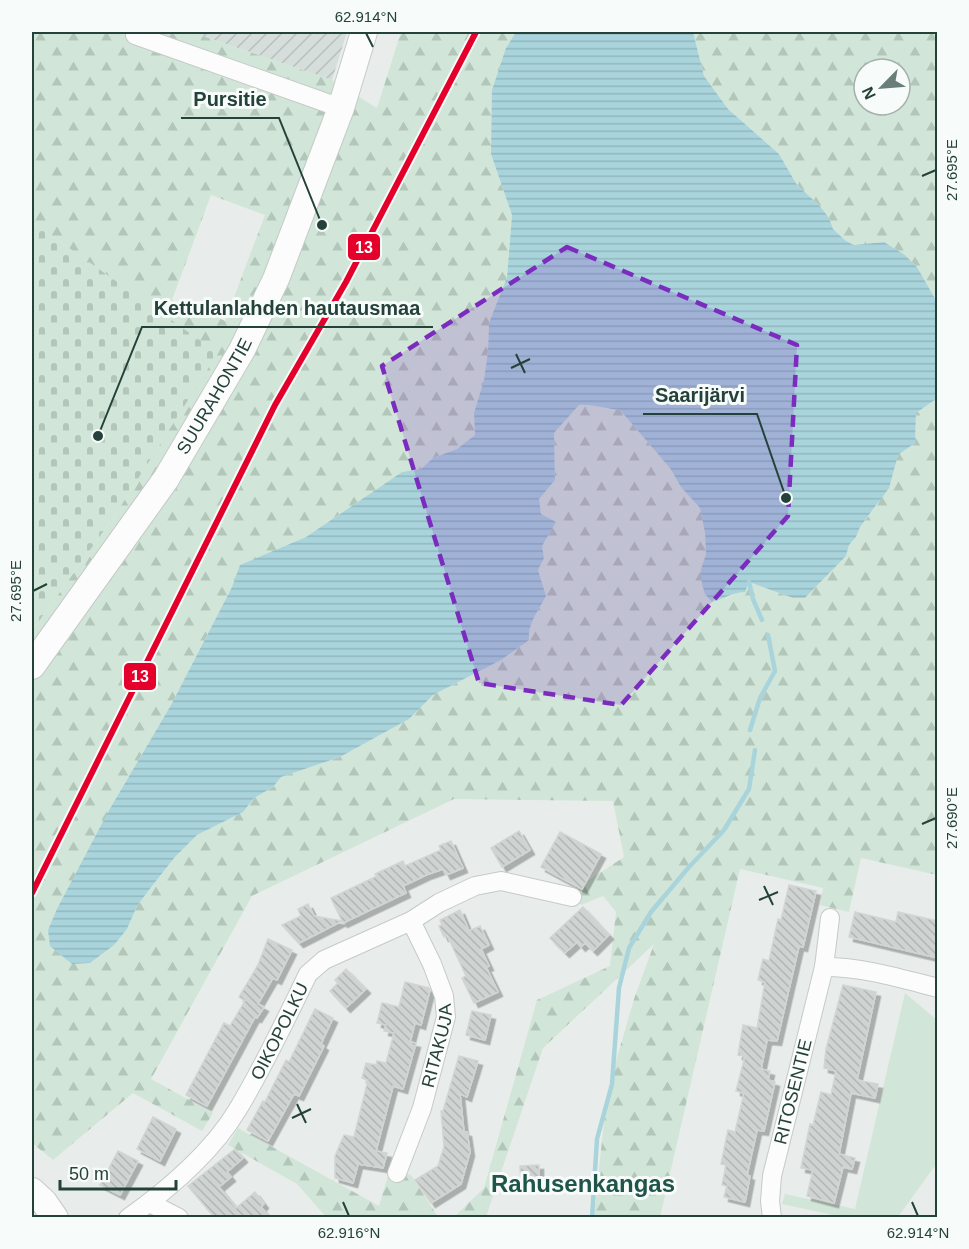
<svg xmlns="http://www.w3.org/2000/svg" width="969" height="1249" viewBox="0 0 969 1249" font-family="Arial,sans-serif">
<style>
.industrial{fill:url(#industrial-furrows)}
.green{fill:#d1e6d8}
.forest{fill:url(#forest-firs);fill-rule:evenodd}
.cemetery{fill:url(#cemetery-stones)}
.water{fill:url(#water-rules)}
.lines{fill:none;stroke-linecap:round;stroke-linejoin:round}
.stream{stroke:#a9d4db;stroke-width:4.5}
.building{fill:url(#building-back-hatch);stroke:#d1d6d4;stroke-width:1.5;filter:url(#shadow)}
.street-casing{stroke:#c5cac8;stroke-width:20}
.secondary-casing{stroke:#c3cbc8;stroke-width:28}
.street{stroke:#fcfcfc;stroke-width:18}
.secondary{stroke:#fcfcfc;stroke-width:26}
.rail-1-casing{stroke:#f7fbf9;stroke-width:10}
.rail-1{stroke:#e4002b;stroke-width:6}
.marked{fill:#7b2cbf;fill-opacity:0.2;stroke:#7b2cbf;stroke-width:4.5;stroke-dasharray:12 8;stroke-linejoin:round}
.ticks{fill:none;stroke:#24423a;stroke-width:2}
.labels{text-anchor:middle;stroke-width:6;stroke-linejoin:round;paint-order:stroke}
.street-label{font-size:18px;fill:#24423a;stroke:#f7fbf9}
.district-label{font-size:24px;font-weight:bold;fill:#1f5548;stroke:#f7fbf9}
.leader{fill:none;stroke:#24423a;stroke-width:2}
.callout-dot{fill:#24423a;stroke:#f7fbf9;stroke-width:2}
.callout-label{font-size:20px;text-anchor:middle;font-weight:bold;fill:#24423a;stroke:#f7fbf9;stroke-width:6;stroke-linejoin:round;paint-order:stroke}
.line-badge{stroke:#f7fbf9;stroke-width:2}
.badge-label{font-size:16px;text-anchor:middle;font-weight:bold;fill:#fff}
.neatline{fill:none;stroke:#24423a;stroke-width:2}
.ticks-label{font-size:15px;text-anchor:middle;fill:#24423a}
</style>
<defs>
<pattern id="industrial-furrows" width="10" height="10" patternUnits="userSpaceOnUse" patternTransform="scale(1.5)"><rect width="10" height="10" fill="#d6dedb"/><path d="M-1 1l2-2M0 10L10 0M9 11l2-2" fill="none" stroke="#b8c0bd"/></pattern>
<pattern id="forest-firs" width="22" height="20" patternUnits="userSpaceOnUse" patternTransform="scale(1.5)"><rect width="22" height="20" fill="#d1e6d8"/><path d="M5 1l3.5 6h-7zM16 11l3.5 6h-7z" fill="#b3c6ba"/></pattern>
<pattern id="cemetery-stones" width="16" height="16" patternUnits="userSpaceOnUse" patternTransform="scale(1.5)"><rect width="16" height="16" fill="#d1e6d8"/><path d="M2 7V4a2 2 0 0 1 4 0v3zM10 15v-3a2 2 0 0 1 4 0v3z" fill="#b3c6ba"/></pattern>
<pattern id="water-rules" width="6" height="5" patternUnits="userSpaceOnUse" patternTransform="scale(1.5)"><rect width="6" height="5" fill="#a9d4db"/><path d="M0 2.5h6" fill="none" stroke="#91b7bd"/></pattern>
<pattern id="building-back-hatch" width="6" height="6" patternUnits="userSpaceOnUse" patternTransform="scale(1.5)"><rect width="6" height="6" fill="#cfd4d2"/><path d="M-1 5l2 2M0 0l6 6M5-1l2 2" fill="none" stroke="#b2b7b5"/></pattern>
<filter id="shadow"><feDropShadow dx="4.5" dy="4.5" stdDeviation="0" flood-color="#0004"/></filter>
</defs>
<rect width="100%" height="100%" fill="#e8edeb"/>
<path class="industrial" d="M191,32h156l-15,48z"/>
<path class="green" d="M905,993l32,27v143l-39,54h-56l-60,-13 3,-10 70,15z"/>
<path class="forest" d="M32,32h159l141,48 45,28 24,-76h115l-10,16 -15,106 21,61 -3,37 -2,25 -18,46 -1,28 -4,29 -10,33 1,22 -18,14 -24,9 -12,11 -19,3 -96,65 -66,28 -8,22 -61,118 -63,107 -46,143 10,9 55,-35 10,-23 15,-20 23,-29 22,-22 46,-23 11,-14 19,-11 7,-10 60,-20 69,-38 24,-24 68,-35 27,-20c-1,-16 11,-30 18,-44l-8,-26 6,-12 -2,-12 14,-24 -15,-8 -2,-15 16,-19 -1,-47 25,-28c14,-1 27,4 41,5l50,58 11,19 19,21 5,25 1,21 -5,15 25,29 12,-6 11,-10 44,16h12l41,-42 3,-11 7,-8 4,-10 18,-23 20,-49 17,-12 1,-30 20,-14 1,-33v509l-76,-17 -12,54 -29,-7 3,-17 -83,-19 -79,344 1,4h-68l10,-96 12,-60 18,-62 20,-55 -111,104 -57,169h-32l30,-29 53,-188 73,-34 6,-54 -13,-16 -22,9 -7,-15 50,-33 -11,-56 -159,-2 -202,97 -101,183 62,34 -11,18 -69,-38 -80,67 -21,-17v-512l81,-113 104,-165 -185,-131zM211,195l54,20 -40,106 -25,-12 -28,-9z
M693,32h244v270l-20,-35 -12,-12 -21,-13 -30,3 -8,-4 -13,-12 -4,-11 -9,-12 -23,-21 -18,-31 -51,-45 -24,-33zM864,69h36v36h-36z
M238,1128l141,78 11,-37 21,6 27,42h-112l-29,-33 -69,-39z"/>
<path class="cemetery" d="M32,222l186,131 -105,165 -81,113z"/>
<path class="water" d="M516,32h177l11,44 24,33 51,45 18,31 23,21 9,12 4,11 13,12 8,4 30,-3 21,13 12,12 20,35 -1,97 -20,14 -1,30 -17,12 -9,33 -29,39 -4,10 -7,8 -3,11 -41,42h-12l-44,-16 -4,10c-11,0 -22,7 -33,10l-7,-8 -3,-10 -1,-15 5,-15 -1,-21 -5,-25 -19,-21 -11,-19 -50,-58c-14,-1 -27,-6 -41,-5l-25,28 1,47 -16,19 2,15 15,8 -14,24 2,12 -6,12 8,26c-7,14 -19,28 -17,44l-28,20 -68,35 -24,24 -69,38 -59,20 -8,10 -19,11 -11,14 -46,23 -22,22 -23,29 -15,20 -10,23 -13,16 -24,18 -18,1 -22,-18 -2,-16 9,-21 51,-97 63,-107 61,-118 8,-22 66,-28 96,-65 19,-3 12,-11 24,-9 18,-14 -1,-22 10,-33 4,-29 1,-28 18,-46 5,-62 -21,-61 1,-64 14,-42z"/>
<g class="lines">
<path class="stream" d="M749,582l4,17 9,21
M750,730l10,-32 15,-27 -7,-36
M592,1218l5,-79 15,-55 7,-96 10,-40 22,-36 38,-45 35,-37 25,-41 6,-39"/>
</g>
<path class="building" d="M519,831l11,19 -28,17 -11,-19z
M560,832l41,22 -19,35 -41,-22z
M451,841l12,27 -17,7 -3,-6 -17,6 -23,11 3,7 -63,30 -1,-2 -43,22 -17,-18 19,-9 -3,-7 10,-5 6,12 28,5 -11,-23 46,-22 -2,-2 28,-13 2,5 36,-16 -2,-4z
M789,885l27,6 -13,56 -4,-1 -22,95 -10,-1 -6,29 9,2 -2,9 7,2 -11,49 -7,-1 -10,45 3,1 -5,26 -21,-5 3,-11 -5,-1 4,-20 -5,-1 7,-34 7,2 9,-39 -8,-2 9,-35 -7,-1 5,-30 14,3 8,-46 -7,-2 5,-21 6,2 9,-42 3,1z
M583,907l26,28 -16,16 -8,-8 -4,4 -4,-5 -12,11 -15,-15z
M460,910l9,21 11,-5 9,19 -8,4 8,17 -3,1 12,25 -24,11 -12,-25 4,-2 -19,-41 -3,2 -5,-11 3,-1 -2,-5z
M855,912l41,10 2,-10 40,9v37l-89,-21z
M268,939l24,11 -15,30 -4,-2 -15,26 6,3 -7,11 -2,-1 -48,89 -21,-11 38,-72 6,3 15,-25 -6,-4 19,-32z
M346,969l20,20 -20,19 -16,-17 8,-8 -3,-3z
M405,982l24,6 1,2 -9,35 -6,-2 -5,19 6,1 -13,46 -10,-3 -17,65 11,2 -4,15 -25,-4 -5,19 -18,-5v-22l9,-21 10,2 14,-57 -6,-2 4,-15 10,2 1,-4 9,2 8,-30 -10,-2 2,-6 -9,-2 5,-20 17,4z
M843,985l33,7 -19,88 21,4 -3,14 -24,-5 -12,61 16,4 -3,11 -9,-2 -9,36 -27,-7 6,-26 -12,-2 9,-44 3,1 8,-33 10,3 5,-24 -12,-3 2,-19z
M315,1009l18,9 -12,26 3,2 -25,50 -5,-2 -26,47 -21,-11 16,-29 2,1 21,-42 3,2z
M472,1011l19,4 -6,25 -19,-5z
M459,1056l19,5 -11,36 -7,-3 4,38h3l3,20 -9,32 -30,19 -16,-23 23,-14 6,-19 -3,-36h2z
M153,1117l23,12 -16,32 -23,-12z
M235,1149l8,9 -16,14 4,5 -12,10 17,21 19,-16 9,12 -3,3 9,11h-55l-27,-32z
M118,1151l20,10 -18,34 -20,-10z
M539,1165v16l-18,1 -1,-16z"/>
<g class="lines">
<defs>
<g id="street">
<path d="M135,35l206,73"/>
<path d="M824,967c39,0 75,11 114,21"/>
<path id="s1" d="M397,1173l25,-65 24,-91 -2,-21 -12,-32 -21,-43"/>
<path d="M150,1203l29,15"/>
<path id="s2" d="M128,1218c40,-28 85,-67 110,-109 26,-43 48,-90 70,-135l16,-14 87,-39 28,-18 36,-17 26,-5 71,16"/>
<path id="s3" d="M772,1218l-2,-17 2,-25 52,-209 6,-49"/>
</g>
<g id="secondary">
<path id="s4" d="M32,666l134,-187 76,-129 34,-71 65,-171 23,-76"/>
<path d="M32,1191l12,11 11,16"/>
</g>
</defs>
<use href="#street" class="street-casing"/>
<use href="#secondary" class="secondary-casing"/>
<use href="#street" class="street"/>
<use href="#secondary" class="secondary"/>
<defs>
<path id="rail-1" d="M32,893l243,-488 71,-123 130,-250"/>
</defs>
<use href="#rail-1" class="rail-1-casing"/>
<use href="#rail-1" class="rail-1"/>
</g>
<path class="marked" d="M567,247l230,98 -9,171 -167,189 -142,-22 -97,-317z"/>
<path class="ticks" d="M366,33l7,14M922,176l14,-6M516,354l9,19M511,368l19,-9M33,591l14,-7M922,824l14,-6M764,886l9,19M759,900l19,-8M297,1104l9,19M292,1118l19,-9M343,1202l6,14M912,1202l6,14"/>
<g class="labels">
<g class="street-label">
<text dy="6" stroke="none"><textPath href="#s4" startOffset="326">SUURAHONTIE</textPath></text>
<text dy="6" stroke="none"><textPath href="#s2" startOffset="244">OIKOPOLKU</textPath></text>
<text dy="6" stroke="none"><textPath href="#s1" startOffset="134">RITAKUJA</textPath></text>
<text dy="6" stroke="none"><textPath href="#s3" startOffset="129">RITOSENTIE</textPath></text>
</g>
<g class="district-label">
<text x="583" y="1192">Rahusenkangas</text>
</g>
</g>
<path class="leader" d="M322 225L279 118H181M98 436L142 327H433M786 498L757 414H643"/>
<g class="callout-dot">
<circle cx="322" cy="225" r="6"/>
<circle cx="98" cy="436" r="6"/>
<circle cx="786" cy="498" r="6"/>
</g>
<g class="callout-label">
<text x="230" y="106">Pursitie</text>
<text x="287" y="315">Kettulanlahden hautausmaa</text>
<text x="700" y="402">Saarijärvi</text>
</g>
<g class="line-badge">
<rect x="347" y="233" width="34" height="28" rx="6" fill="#e4002b"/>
<rect x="123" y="662" width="34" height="29" rx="6" fill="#e4002b"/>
</g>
<g class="badge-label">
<text x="364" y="253">13</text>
<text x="140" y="682">13</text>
</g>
<rect width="969" height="1249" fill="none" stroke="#f7fbf9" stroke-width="66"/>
<g transform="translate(882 87) rotate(245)"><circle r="28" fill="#f7fbf9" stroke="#a3b1ad" stroke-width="1.5"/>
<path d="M0-4.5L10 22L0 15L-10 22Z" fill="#697e78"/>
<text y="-9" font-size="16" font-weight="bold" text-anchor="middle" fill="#24423a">N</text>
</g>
<path d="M60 1180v9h116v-9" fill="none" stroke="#24423a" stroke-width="3"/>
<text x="69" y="1180" font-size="18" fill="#24423a" stroke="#f7fbf9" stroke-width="4.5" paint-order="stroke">50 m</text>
<rect x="33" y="33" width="903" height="1183" class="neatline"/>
<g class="ticks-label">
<text x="366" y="22">62.914°N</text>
<text transform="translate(952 170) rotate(-90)" y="5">27.695°E</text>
<text transform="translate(16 591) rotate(-90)" y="5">27.695°E</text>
<text transform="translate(952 818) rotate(-90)" y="5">27.690°E</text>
<text x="349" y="1238">62.916°N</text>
<text x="918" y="1238">62.914°N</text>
</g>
</svg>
